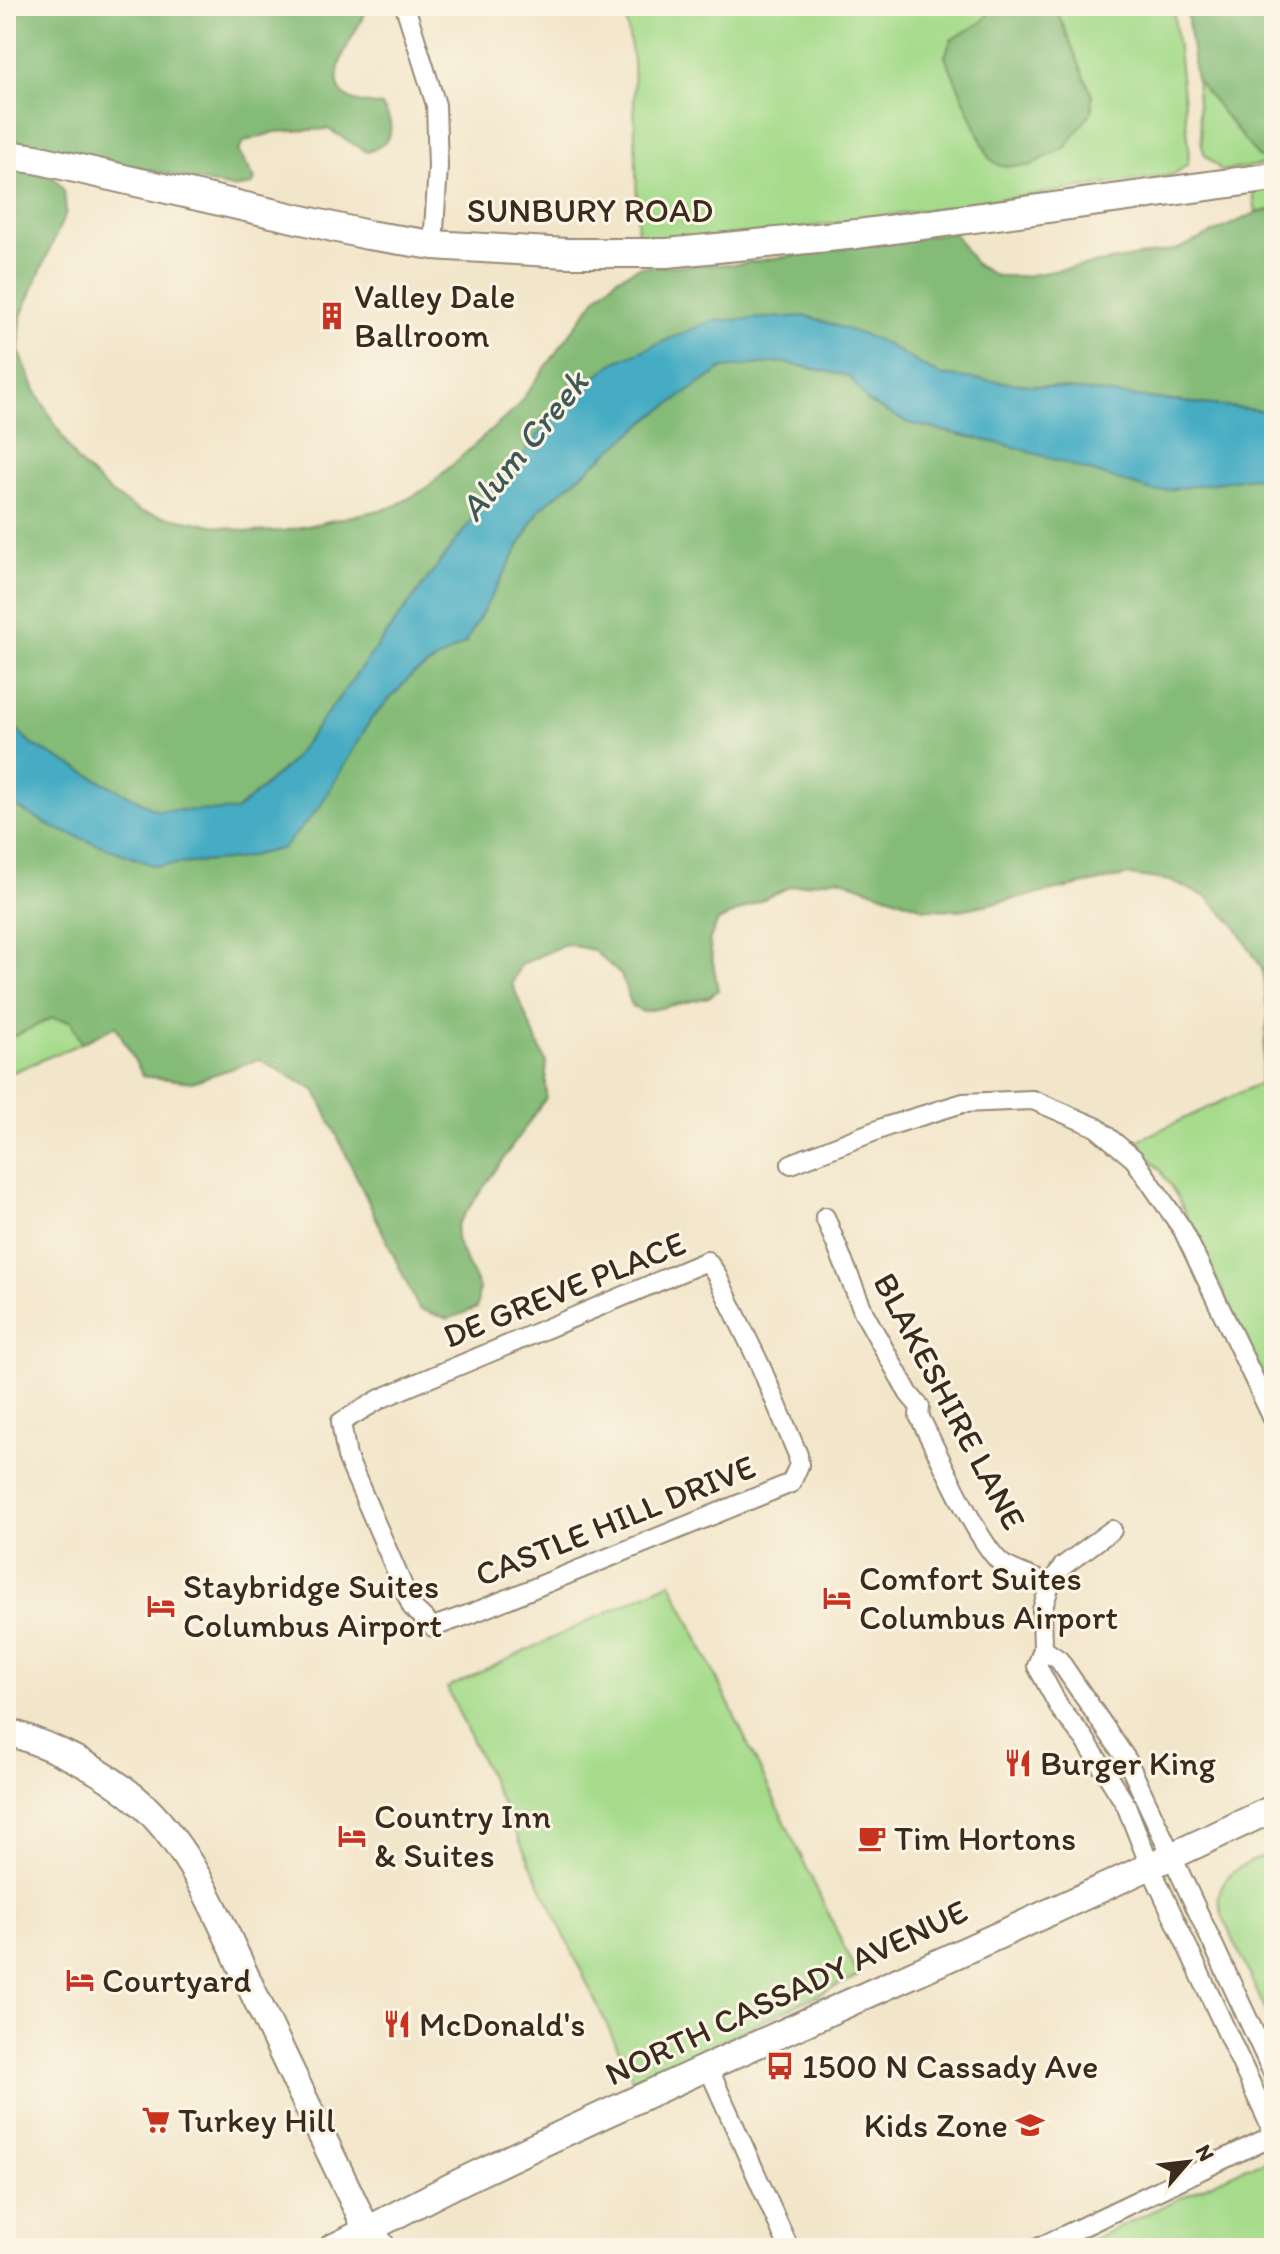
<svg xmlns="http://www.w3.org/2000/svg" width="1280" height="2254" viewBox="0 0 1280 2254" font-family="Itim,sans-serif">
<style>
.green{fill:#a5db8b;stroke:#708254;stroke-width:2}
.forest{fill:#84bb77;stroke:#60724a;stroke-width:2}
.water{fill:#44acc3;stroke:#406b70;stroke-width:2}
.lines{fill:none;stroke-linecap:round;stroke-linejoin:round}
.minor-casing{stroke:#968874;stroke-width:22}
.secondary-casing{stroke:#968874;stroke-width:30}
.primary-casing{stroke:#968874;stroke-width:32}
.motorway-casing{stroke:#968874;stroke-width:36}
.minor{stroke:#fff;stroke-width:18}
.secondary{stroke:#fff;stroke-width:26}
.primary{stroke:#fff;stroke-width:28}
.motorway{stroke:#fff;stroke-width:32}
.labels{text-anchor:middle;stroke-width:6;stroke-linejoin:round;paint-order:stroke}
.street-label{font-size:34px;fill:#3b2a1e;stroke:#fcf5e5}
.poi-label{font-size:34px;fill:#3b2a1e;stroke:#fcf5e5;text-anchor:start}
.water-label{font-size:36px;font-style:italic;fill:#3e5858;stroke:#fcf5e5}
</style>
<rect width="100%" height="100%" fill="#fcf5e5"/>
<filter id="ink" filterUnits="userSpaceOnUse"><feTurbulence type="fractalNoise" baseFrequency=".0125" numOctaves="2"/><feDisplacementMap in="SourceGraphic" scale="16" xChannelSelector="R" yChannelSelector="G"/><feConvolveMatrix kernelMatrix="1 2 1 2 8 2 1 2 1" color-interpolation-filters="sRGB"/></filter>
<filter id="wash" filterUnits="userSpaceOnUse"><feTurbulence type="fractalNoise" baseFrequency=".006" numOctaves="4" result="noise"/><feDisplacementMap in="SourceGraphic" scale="32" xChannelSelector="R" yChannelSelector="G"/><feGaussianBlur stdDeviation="1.8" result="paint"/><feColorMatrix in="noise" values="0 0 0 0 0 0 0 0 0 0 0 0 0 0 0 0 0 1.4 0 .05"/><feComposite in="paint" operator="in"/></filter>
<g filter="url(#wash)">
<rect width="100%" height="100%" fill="#f2e6ca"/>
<path class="green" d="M624,6h370l-12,16 -31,18 49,126h29l37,-19 26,-52 -37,-89h118l16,140 -1,18 -15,11 -406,58 -129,10 -5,-183z
M1196,79l62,77 16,7 -52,8 -17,-16 -3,-9z
M1274,186v23l-18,4 -4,-25z
M52,1018l19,3 11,22 -76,32v-35z
M1260,1083l14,35v281l-96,-201 -17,-27 -27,-29z
M671,1582l187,394 -224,106 -187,-394z
M1274,1851v178l-52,-114c-1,-6 -4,-15 -3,-20 4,-26 35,-34 55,-44z
M1266,2161l8,8v79h-200l170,-80z"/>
<path class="forest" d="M6,6h357l2,8c-11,21 -46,69 -15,85 9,5 22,5 32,7 15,22 11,37 -15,46l-39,-23 -53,3 -30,9 -7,10 17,28 -3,6 -20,3 -226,-49z
M994,6h61l37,89v16l-26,36 -37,19h-29l-11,-8 -44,-102 6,-16 31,-18z
M1186,6h88v157l-16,-6 -62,-78z
M6,167l48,11 10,13 2,21 -45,104 -2,35 16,39 42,71 35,33 29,18 110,20 33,-1 109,-24 31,-17 91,-81 82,-112 20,-19 22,-11 98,-3 216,-32 23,33 20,11h29l153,-27 78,-36 18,-4v203l-335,-37 -61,-35 -167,-19 -246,208 -175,234 -54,48 -80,-1 -125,-66 -25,-26z
M781,362l68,14 19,26 40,21 107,24 259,32v639l-14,-35 8,-67 -6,-47 -27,-44 -28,-28 -36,-16 -41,-6 -170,35 -34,-1 -88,-31 -49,9 -71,34 -9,19 9,50 -9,7 -66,15 -11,-6 -11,-31 -28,-25 -28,-6 -45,21 -8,19 34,78v36l-89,127 -1,15 23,48 -2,20 -29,11 -29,-10 -103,-218 -57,-32 -67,23 -49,-6 -27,-50 -34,17 -11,-22 -19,-3 -46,22v-239l48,27 265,-20 52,-89 41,-44 53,-32 75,-134 110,-91 73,-50z"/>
<path class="water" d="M807,316l71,24 61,35 335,37v67l-21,-2 -98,15 -140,-45 -107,-24 -40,-21 -19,-26 -68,-14 -58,6 -73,50 -110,91 -75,134 -53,32 -41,44 -52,89 -36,40 -45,11 -83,7 -101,-38 -48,-27v-83l25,26 125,66 80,1 54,-48 175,-234 99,-127 51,-40 96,-41z"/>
</g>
<g filter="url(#ink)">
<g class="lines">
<defs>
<path id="minor" d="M405,6l31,99 2,62 -5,78
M791,1164l97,-38 75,-23 70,-3 63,27 38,32 49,71 91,191
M825,1217l39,96 45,81 11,13 -1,9c16,30 61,134 85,149 14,8 31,13 46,20
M707,1261l8,11 45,93 38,90 1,10 -8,18 -318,130 -40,14 -21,-20 -65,-150 -6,-35 39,-23 23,-10z
M1112,1530l-49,36 -13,19 -8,25 1,39 -6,17 24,44 23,28 42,67 24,61 124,268
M1043,1649l16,11 68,100 147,315
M708,2067l81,181
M1038,2248l236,-113"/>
<path id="secondary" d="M6,1731c49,16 100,40 138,75 53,51 79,123 110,188 37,79 76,157 113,236
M332,2248c49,-24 96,-51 145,-74 264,-126 533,-240 797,-366"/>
<path id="primary" d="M6,155l30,4 332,76 65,10 134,8h100l190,-19 417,-57"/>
<path id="motorway" d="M367,2230l12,18"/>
</defs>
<use href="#minor" class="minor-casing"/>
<use href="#secondary" class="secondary-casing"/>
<use href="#primary" class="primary-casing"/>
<use href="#motorway" class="motorway-casing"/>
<use href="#minor" class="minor"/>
<use href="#secondary" class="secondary"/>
<use href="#primary" class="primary"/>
<use href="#motorway" class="motorway"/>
</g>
</g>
<defs>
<symbol id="building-bare" viewBox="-9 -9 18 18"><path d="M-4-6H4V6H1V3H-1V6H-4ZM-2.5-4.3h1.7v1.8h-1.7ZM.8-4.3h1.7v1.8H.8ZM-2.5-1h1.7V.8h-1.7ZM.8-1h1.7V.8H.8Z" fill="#c8321e" stroke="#fcf5e5" stroke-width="2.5" paint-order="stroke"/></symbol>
<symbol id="hotel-bare" viewBox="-9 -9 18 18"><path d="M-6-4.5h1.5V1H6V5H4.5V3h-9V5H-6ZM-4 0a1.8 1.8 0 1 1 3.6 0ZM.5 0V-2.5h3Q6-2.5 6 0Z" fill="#c8321e" stroke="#fcf5e5" stroke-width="2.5" paint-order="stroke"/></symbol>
<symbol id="restaurant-bare" viewBox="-9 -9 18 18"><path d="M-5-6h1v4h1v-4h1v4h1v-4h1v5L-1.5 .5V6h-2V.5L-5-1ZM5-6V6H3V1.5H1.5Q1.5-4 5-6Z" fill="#c8321e" stroke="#fcf5e5" stroke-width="2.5" paint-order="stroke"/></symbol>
<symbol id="cafe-bare" viewBox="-9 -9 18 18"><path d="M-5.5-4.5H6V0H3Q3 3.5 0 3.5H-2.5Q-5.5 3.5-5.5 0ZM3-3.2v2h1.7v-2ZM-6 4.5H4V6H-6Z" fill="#c8321e" stroke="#fcf5e5" stroke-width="2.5" paint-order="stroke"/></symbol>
<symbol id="bus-bare" viewBox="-9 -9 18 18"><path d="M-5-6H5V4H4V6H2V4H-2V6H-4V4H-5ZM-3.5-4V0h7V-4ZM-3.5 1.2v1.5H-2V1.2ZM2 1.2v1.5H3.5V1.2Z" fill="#c8321e" stroke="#fcf5e5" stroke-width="2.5" paint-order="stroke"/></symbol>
<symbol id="supermarket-bare" viewBox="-9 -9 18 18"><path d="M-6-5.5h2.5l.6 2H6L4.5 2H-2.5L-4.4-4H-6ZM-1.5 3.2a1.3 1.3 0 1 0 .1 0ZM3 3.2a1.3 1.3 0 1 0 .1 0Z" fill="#c8321e" stroke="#fcf5e5" stroke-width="2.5" paint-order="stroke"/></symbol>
<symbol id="school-bare" viewBox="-9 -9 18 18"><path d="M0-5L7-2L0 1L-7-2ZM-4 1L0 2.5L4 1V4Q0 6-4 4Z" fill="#c8321e" stroke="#fcf5e5" stroke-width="2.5" paint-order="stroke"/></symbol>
</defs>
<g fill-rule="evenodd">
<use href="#building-bare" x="312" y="296" width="40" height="40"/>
<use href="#hotel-bare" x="817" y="1578" width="40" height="40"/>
<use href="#hotel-bare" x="141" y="1586" width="40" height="40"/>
<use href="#restaurant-bare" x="998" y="1743" width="40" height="40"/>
<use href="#hotel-bare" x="332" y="1816" width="40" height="40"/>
<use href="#cafe-bare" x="852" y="1818" width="40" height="40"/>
<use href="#hotel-bare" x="60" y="1960" width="40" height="40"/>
<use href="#restaurant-bare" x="377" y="2004" width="40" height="40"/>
<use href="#bus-bare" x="760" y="2046" width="40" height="40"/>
<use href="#supermarket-bare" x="136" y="2100" width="40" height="40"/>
<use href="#school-bare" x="1010" y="2105" width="40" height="40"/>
</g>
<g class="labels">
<g class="street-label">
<text x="590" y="222">SUNBURY ROAD</text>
<text transform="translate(564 1289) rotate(-22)" y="12">DE GREVE PLACE</text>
<text transform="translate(950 1401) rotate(62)" y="12">BLAKESHIRE LANE</text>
<text transform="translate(615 1520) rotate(-22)" y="12">CASTLE HILL DRIVE</text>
<text transform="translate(786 1992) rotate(-25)" y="12">NORTH CASSADY AVENUE</text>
</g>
<g class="poi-label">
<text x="354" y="308">Valley Dale<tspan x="354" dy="39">Ballroom</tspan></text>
<text x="859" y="1590">Comfort Suites<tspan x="859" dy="39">Columbus Airport</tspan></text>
<text x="183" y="1598">Staybridge Suites<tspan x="183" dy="39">Columbus Airport</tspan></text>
<text x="1040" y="1775">Burger King</text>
<text x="374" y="1828">Country Inn<tspan x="374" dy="39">&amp; Suites</tspan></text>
<text x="894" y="1850">Tim Hortons</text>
<text x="102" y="1992">Courtyard</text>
<text x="419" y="2036">McDonald's</text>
<text x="802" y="2078">1500 N Cassady Ave</text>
<text x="178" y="2132">Turkey Hill</text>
<text x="1008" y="2137" text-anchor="end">Kids Zone</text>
</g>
<g class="water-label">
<text transform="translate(523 445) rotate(-51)" y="13">Alum Creek</text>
</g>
</g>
<rect width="1280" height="2254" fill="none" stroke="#fcf5e5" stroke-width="32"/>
<g transform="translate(1188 2162) rotate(62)" stroke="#fcf5e5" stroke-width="6" paint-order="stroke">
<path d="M0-6L14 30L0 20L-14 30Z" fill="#3b2a1e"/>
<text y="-12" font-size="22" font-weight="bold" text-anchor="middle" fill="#3b2a1e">N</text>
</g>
</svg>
